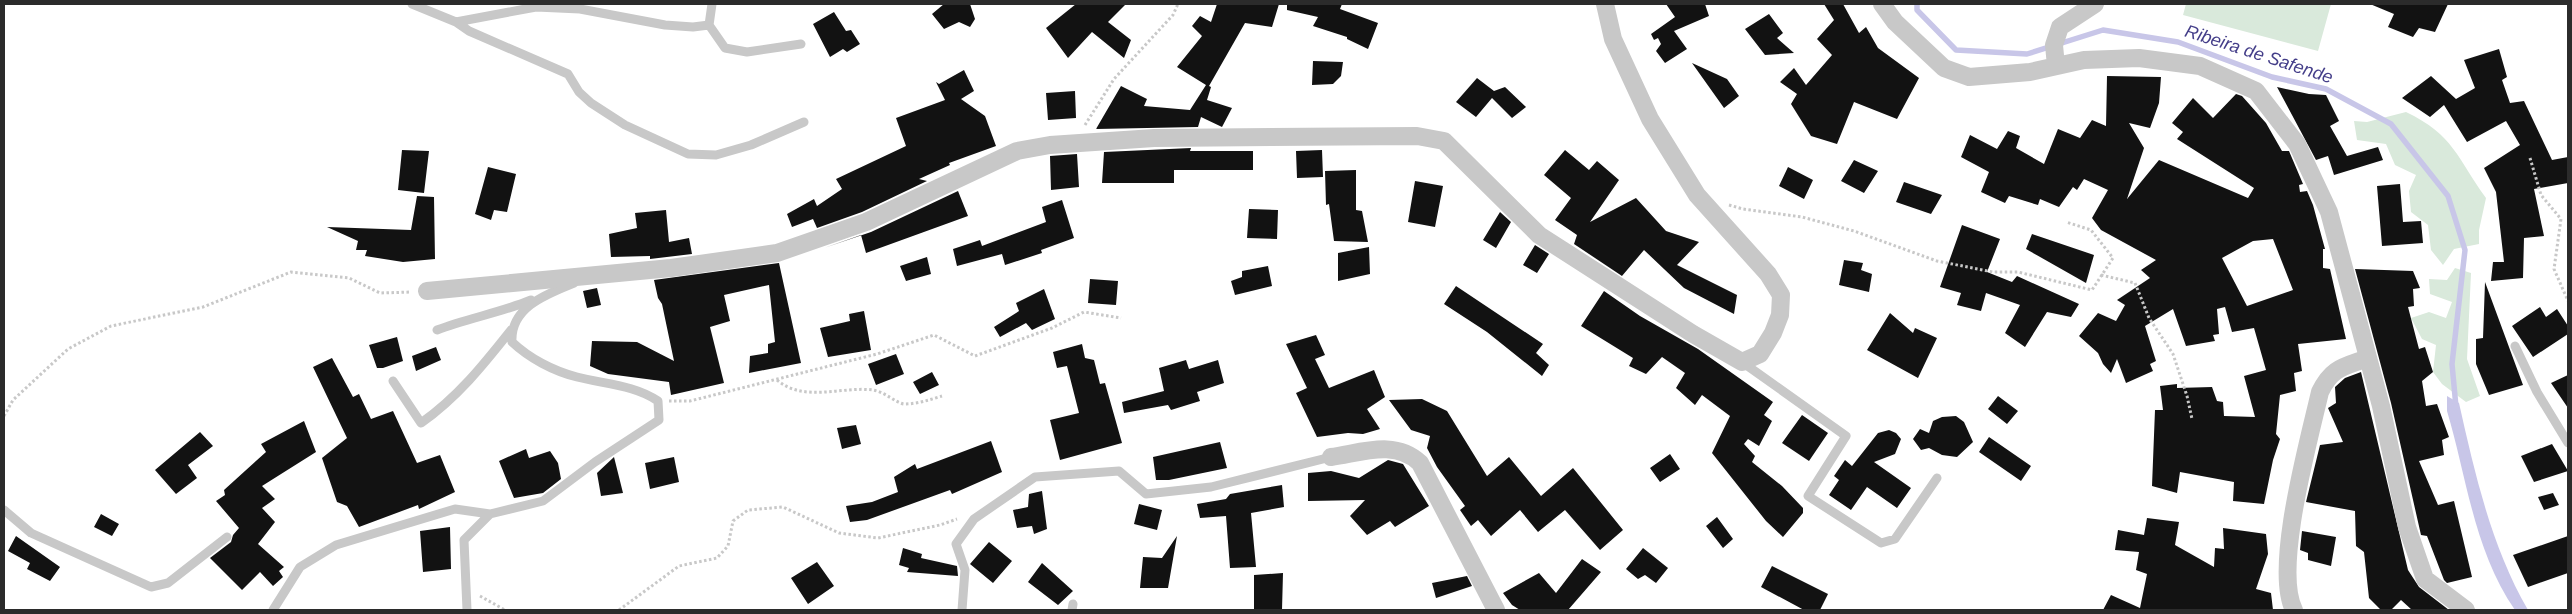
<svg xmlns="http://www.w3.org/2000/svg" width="2572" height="614" viewBox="0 0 2572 614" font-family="Helvetica,sans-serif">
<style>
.green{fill:#d9e9db}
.water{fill:#c8c6e8}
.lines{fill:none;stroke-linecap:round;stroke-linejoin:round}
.stream{stroke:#c8c6e8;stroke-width:5.5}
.building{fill:#121212;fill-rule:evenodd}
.path{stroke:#c8c8c8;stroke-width:3;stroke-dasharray:2.5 2.5;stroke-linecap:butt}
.lane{stroke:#c8c8c8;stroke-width:9}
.street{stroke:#c8c8c8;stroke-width:18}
.labels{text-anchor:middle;stroke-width:5;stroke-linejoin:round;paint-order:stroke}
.water-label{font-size:18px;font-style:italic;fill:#443e89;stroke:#fff}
</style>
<rect width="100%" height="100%" fill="#fff"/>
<path class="green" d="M2186,4h145l-13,47 -135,-36z
M2406,112c48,23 51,46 80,86l-7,32v14l-25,5 -11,16 -12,-15 -3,-25 -17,-13 -2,-21 7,-16 -21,-10 -9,-21 -29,-4 -3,-19 13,1z
M2455,268l16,5 -4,86 13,37 -14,6 -24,-18 -9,-12 3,-27 -14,-6 -11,-21 18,-6 17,6 6,-16 -22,-8 -1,-15 18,1z"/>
<path class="water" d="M2447,396l12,7c16,71 32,143 69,207h-13c-41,-59 -48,-132 -68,-199z"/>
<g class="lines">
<path class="stream" d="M1917,4v6l39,40 71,4 76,-24 75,12 94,35 54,12 65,35 57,72 17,54 -13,114 4,43"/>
</g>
<path class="building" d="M944,4h26l5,15 -5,8 -11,-5 -15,7 -12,-15z
M1076,4h50l-18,18 23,18 -7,18 -32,-26 -24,26 -22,-30z
M1217,4h62l-7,23 -27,-4 -36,63 2,1 -4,13 25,8 -10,19 -21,-10 -3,10 -102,2 25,-43 26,13 -3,7 46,4 16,-25 -29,-18 25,-31 -10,-10 8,-10 11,6z
M1287,4h55l-2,5 38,14 -10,26 -21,-10v-2l-34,-11 5,-9 -31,-7z
M1666,4h39l4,12 -35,15 13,18 -22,14 -9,-12 5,-7 -3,-6 -4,2 -3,-6 24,-17z
M1824,4h19l16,29 7,-6 12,21 41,30 -22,41 -43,-17 -17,42 -26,-8 -20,-32 6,-10 -17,-12 14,-14 12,17 26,-30 -15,-16 17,-19z
M2370,4h78l-13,28 -16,-4 -6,9 -25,-10 6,-13z
M834,12l12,19 5,-1 9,14 -13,8 -4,-3 -13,8 -17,-33z
M1769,14l14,19 -6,5 17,15 -29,2 -20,-26z
M2499,49l8,28 -5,3 8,23 14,-2 28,59 16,-3v26l-34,6 10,47 -20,2 -1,40 -32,3 2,-19h11l-8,-70 -12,-24 36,-23 -14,-24 -39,21 -23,-37 -14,12 -28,-19 29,-22 25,23 19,-11 -11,-28z
M1313,61l30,1 -2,14 -8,8 -21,1z
M1692,63l35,16 12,17 -15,12z
M964,70l10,21 -13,8 24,17 11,30 -47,17 1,2 -31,14 8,2 -65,31 -45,16 -4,-9 -21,8 -5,-13 27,-15 3,7 25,-17 -6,-10 70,-33 -10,-28 49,-18 -9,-18 3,2z
M2107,76l54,1 -2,26 -9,25 -21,-5 15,25 -17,51 32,-39 89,38 6,-10 -77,-49 6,-7 -11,-9 21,-25 20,20 23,-24 6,2 24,27 16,28h7l14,33 -4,1 1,7 7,-1 6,14 12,44h-2v19l7,1 16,70 -48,5 4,27 -8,2 2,18 -16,4 -4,39 4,5 -7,21 -9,44 -31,-3 1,-19 -54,-10 -3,21 -25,-7 3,-76h8l-3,-24 17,-2v4l35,-1 5,14 6,1 1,14 31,1 -11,-41 22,-6 -12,-42 -22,4 -7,-25 -8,2 2,25 -6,1 2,6 -29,5 -13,-37 -28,17 11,35 -6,3 3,7 -27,12 -9,-24 -6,14 -8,-9 -5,-11 -19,-17 19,-23 18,8 9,-16 -8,-5 33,-22 -9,-8 15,-10 -55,-30 -9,-12 16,-28 -24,-11 -7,11 -4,-3 -14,20 -19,-8 -2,6 -29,-9 -4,7 -24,-11 8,-20 -28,-15 9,-22 27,14 11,-18 12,5 -4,12 28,16 14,-35 22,9 12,-18 14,6zM2273,239l20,51 -46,16 -25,-48 31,-17z
M1477,78l17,13 11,-4 21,20 -14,11 -20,-20 -16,19 -20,-15z
M2277,87l32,7 17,1 13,26 -9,5 17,30 31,-9 5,13 -49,15 -6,-19 -12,4z
M1075,91l1,27 -28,2 -2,-27z
M1191,148l-1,3h63v19h-79v13h-72l2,-31z
M402,150l27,1 -5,42 -26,-3z
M1322,150l1,27 -26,1 -1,-27z
M1565,150l24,20 8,-9 22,19 -29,42 46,-24 30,33 33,11 -22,23 60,30 -3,19 -50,-26 -40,-38 -22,26 -48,-32 3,-9 -22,-15 16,-22 -27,-23z
M1077,154l2,33 -28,3 -1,-34z
M1854,160l24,11 -14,22 -23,-12z
M488,167l28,7 -9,38 -13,-2 -3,10 -16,-6z
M1788,167l25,13 -9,19 -25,-13z
M1356,170v40l6,1 6,31 -34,-1 -5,-37 -3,1 -1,-34z
M1415,181l28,5 -8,41 -27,-5z
M1904,182l38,13 -11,19 -35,-12z
M2400,184l3,38 18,-1 2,22 -41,3 -5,-60z
M958,191l10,25 -102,37 -5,-18 -37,13 47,-16z
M417,196l17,1 1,62 -32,3 -38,-6 2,-6h-11l2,-9 -31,-14 84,3z
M1062,200l12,38 -33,12 1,3 -37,12 -3,-11 -45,12 -4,-17 27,-9 2,6 64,-24 -4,-15z
M1249,209l29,1 -1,29 -30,-1z
M666,210l3,32 20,-4 3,16 -42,5v-3l-39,1 -2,-23 28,-6 -2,-15z
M1500,212l11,10 -15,26 -13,-8z
M1962,225l38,14 -13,33 25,10 5,-6 62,28 -8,13 -24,-5 -22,35 -20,-14 15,-28 -34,-12 -5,18 -24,-6 4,-12 -21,-6z
M2032,234l62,21 -8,28 -60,-34z
M1535,245l14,9 -12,19 -14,-8z
M1369,247l1,27 -32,7v-28z
M927,257l4,17 -25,7 -6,-15z
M1844,260l19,3 -2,7 11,4 -3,18 -30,-7z
M779,263l22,100 -52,10 1,-17 18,-3v-9l7,-2 -6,-57 -45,10 6,26 -20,6 14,56 -53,12 -2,-13 -61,-8 -18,-8 2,-25 45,1 37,19 -12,-57 -4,-6 -4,-18z
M1268,266l4,20 -37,9 -4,-14 11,-4v-6z
M2355,269l58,2 7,17 -7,1 1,17 -6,1 11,42 6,-2 8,25 -11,9 4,25 11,-2 12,33 -7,3 2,15 -25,6 19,44 16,-4 18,76 -25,6 -3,-3 -17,-44 -6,-1 -30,-132z
M1090,279l28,2 -2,24 -28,-2z
M2485,282l38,103 -34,10 -13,-31v-25l7,-1z
M1456,286l87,58 -7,9 13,12 -7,11 -55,-44 -43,-28z
M597,288l4,17 -14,3 -4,-17z
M1044,289l11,30 -23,11 -6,-7 -26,14 -6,-10 25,-16 -3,-8z
M1604,291l36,25 58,33 75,53 -9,13 8,6 -13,25 -11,-7 -4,5 11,12 -3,6 30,24 21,22v5l-20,24 -17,-16 -54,-68 18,-37 -28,-21 -7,10 -19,-17 9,-15 -23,-16 -16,17 -17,-8 4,-8 -52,-32z
M2540,307l6,10 11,-8 11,17v8l-35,23 -21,-31z
M864,311l7,39 -43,7 -8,-29 30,-7 -1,-7z
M1890,313l23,20 2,-5 22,10 -19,40 -51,-28z
M1316,335l9,20 -10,4 14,29 45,-18 11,27 -18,12 13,20 -17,5 -15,-1 -31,4 -21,-44 11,-5 -21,-44z
M397,337l6,24 -20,7h-6l-8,-23z
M1082,344l3,14 9,2 6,24 5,-1 17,60 -62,17 -10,-40 29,-7 -12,-47 -10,2 -4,-16z
M436,347l5,13 -25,11 -4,-15z
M896,354l8,20 -28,11 -8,-21z
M332,358l21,39 6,-3 12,25 22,-8 24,52 23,-8 15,37 -36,17 -1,-4 -59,22 -12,-21 -10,-4 -15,-44 25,-20 -34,-71z
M1186,360l3,9 29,-9 6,23 -27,9 3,9 -29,9 -3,-5 -44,8 -2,-11 42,-11 -5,-23z
M932,372l7,13 -19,9 -7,-12z
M2361,372l47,198 11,17 30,23h-37l-11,-10 -10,10h-10l-12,-12 -5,-46 -8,-6 -1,-35 -49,-9 14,-57 23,-3 -15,-34 8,-5 -1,-16 10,-9z
M2568,375v33l-17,-25z
M1998,396l20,15 -11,13 -19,-15z
M1422,399l25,12 40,65 22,-19 32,39 32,-28 50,62 -23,20 -35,-40 -27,22 -18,-22 -29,26 -13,-16 -7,6 -11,-16 5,-4 -28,-39 -10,-19 3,-12 -19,-6 -22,-30z
M1802,415l26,18 -19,28 -27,-18z
M1956,416l8,6 9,20 -16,15 -15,-2 -13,-7 -8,2 -8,-11 7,-10 9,4 4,-12 9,-4z
M304,421l12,31 -54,34 13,13 -13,9 13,14 -17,22 26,23 -5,4 4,6 -10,9 -13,-14 -18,18 -32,-32 21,-16 2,-7 6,-7 -23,-27 9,-6 -1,-5 42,-38 -5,-8z
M856,425l5,19 -19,5 -5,-21z
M1889,430l7,3 5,6 -6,15 -21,8 37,26 -14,20 -30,-21 -16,23 -22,-15 10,-15 -5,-4 11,-16 7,6 26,-33z
M200,432l13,14 -25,19 9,13 -21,16 -21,-24z
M1989,437l42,29 -10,15 -42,-29z
M991,441l11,31 -50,22 -2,-4 -83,30 -17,2 -4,-16 26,-4 26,-10 -4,-15 21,-13 2,5z
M1220,442l7,26 -58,12h-13l-3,-23z
M2552,444l16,27 -34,11 -13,-26z
M526,449l3,9 21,-7 8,12 3,16 -18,14 -29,5 -15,-37z
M1670,454l10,15 -20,13 -10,-14z
M614,457l9,36 -22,3 -4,-23z
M674,457l5,25 -29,7 -5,-26z
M1388,460l15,4 26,42 -34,21 -5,-6 -23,14 -17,-19 15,-16 -57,1v-28l23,-2 28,7z
M1282,485l2,22 -33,6 5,54 -26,1 -4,-52 -26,2 -3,-14 29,-5 4,-5z
M1042,491l5,38 -13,5 -2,-8 -15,2 -4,-18 15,-3 1,-13z
M2553,493l6,12 -15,5 -6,-13z
M1139,504l23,6 -5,20 -23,-6z
M101,514l18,10 -7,12 -18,-9z
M1717,517l16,22 -10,9 -17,-22z
M2147,518l32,4 -4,23 39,22 1,-19 9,1 -1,-21 43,6 2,20 -12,35 15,4 2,17h-170l8,-15 29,13 7,-34 -11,-4 3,-18 -24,-2 3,-20 26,5z
M450,527l1,42 -28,3 -3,-41z
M2302,531l34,6 -5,29 -23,-6v-7l-8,-3z
M16,536l44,31 -10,14 -23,-12 3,-6 -22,-12z
M1177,536l-9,52h-28l3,-31 19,1z
M2568,536v37l-40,14 -15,-32z
M989,542l23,19 -19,22 -23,-19z
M903,548l19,6 -1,4 36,8 1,10 -51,-4 2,-4 -10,-3z
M1643,548l25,20 -12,15 -11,-8 -7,4 -12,-10z
M1582,559l19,13 -33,38h-48l-8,-5 -9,-12 36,-20 17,20z
M817,562l17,24 -26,18 -17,-26z
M1042,563l31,28 -15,14 -30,-23z
M1772,566l56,28 -8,16h-16l-43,-23z
M1283,573l-1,37h-28v-35z
M1467,576l5,10 -36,12 -4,-15z"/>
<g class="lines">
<path class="path" d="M1085,125l29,-46 59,-64 5,-11
M2530,158l11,37 20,24 -7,50 14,32
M1729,205l14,4 59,8 52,14 83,30 56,11h25l74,18 21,-32 -22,-28 -25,-8
M2101,275l34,8 14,35 24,36 14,42 5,23
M777,380c27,23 65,6 96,10 12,2 23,13 31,14 13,0 25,-4 38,-8
M669,401h21l187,-47 57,-19 41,21 77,-28 32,-16 37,6
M4,416l9,-16 55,-51 43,-23 92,-19 88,-35 58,6 31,15 31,-1
M480,596l25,14
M619,610l60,-44 38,-8 11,-12 5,-25 15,-11 35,-3 56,26 39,5 62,-13 17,-6"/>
<path class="lane" d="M412,4l44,18 80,-15 44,2 85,16 28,2 16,-2 3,-21
M456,22l13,9 99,43 11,18 12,11 34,22 63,29 28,1 35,-10 53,-23
M709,25l16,23 22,4 54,-8
M437,330c31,-12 63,-17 94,-30
M2515,346l22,46 31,51
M1742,362l104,74 -38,60 73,47 14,-4 42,-61
M393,381l28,42c37,-26 63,-59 90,-93
M4,510l27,23 120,54 17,-4 59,-46
M490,514l53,-13 52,-39 64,-42 -1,-19c-23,-16 -54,-17 -81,-24 -24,-6 -48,-19 -65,-35 -2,-35 35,-48 62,-59
M273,610l27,-43 36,-22 119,-36 35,5 -26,26 3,70
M962,610l3,-40 -9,-26 18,-25 61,-42 84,-6 27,23 65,-7 120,-30
M1072,610l1,-6"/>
<path class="street" d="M1882,4l13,18 49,46 25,9 61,-5 54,-12 55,-2 61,8 56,25 41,53 32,68 52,194 26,121 18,52 41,31
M2056,66l-2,-21 6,-18 35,-23
M427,291l244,-23 106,-15 89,-31 151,-71 33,-6 104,-7 263,-2 27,5 95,94 154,99 49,28 18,-8 13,-21 7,-18 1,-20 -13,-21 -71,-79 -47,-76 -37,-80 -8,-35
M1331,457c30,-4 64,-18 89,6l76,147
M2294,610c-21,-41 15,-170 26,-218 12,-25 24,-25 48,-34"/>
</g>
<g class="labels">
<g class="water-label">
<text transform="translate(2259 54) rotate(18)" y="6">Ribeira de Safende</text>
</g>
</g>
<rect width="2572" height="614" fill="none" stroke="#2b2b2b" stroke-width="10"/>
</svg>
